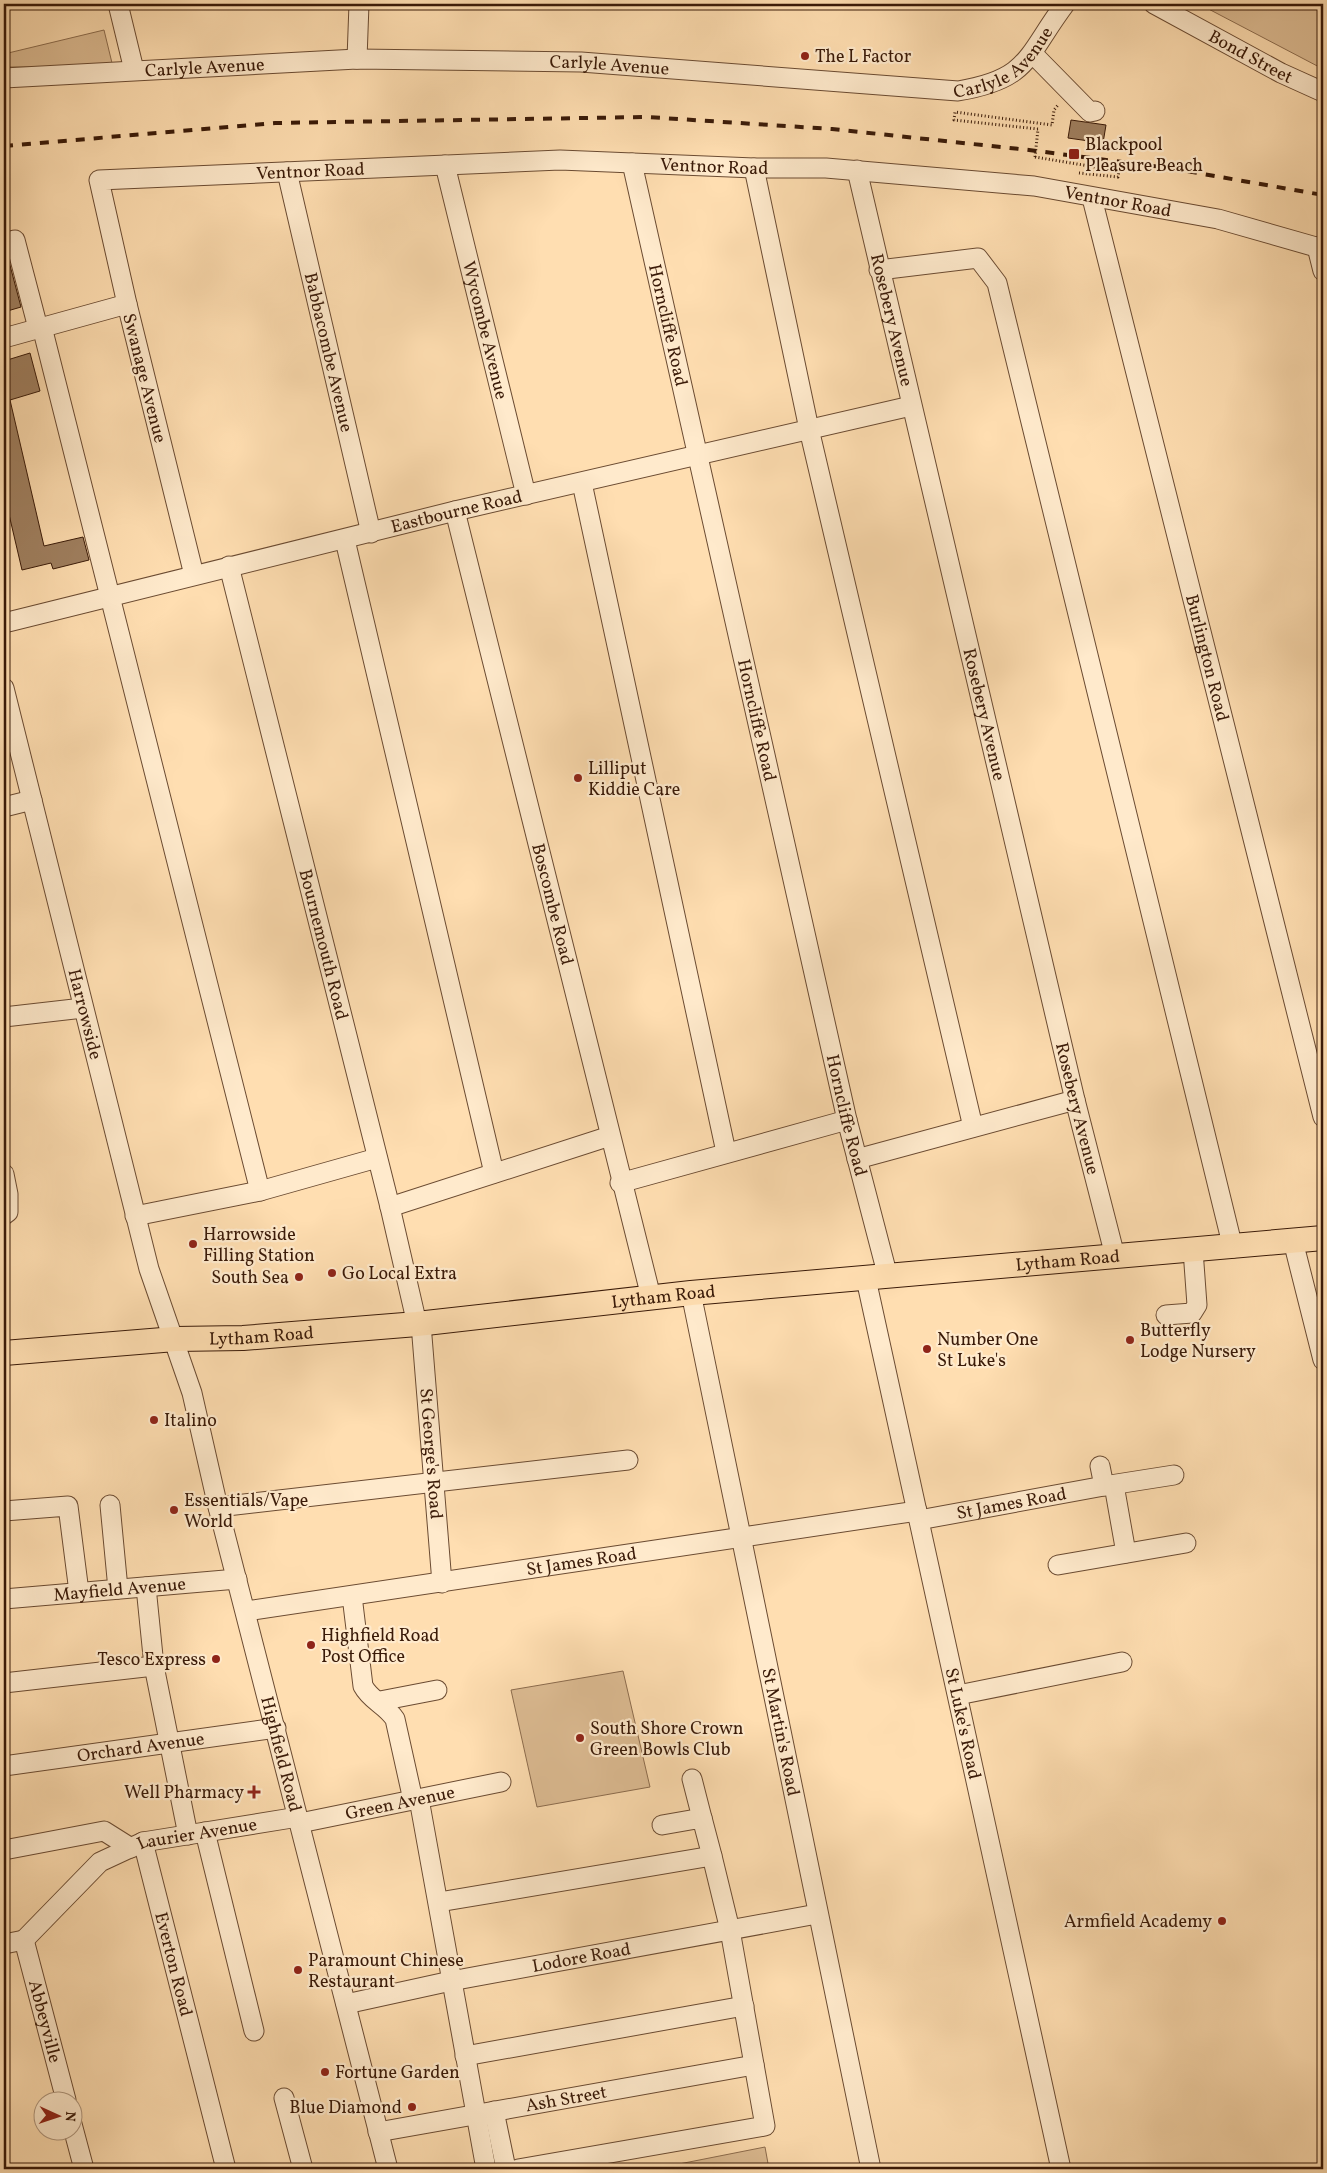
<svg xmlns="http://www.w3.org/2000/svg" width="1327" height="2173" viewBox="0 0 1327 2173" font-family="Vollkorn,serif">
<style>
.green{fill:#debd94;stroke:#8c6c4e}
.building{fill:#a08060;stroke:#3a1a08}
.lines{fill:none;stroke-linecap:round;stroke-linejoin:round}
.minor-casing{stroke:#6b4b32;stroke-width:21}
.major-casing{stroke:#3a1a08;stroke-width:26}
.path{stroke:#3a1a08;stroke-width:3;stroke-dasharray:1 2.5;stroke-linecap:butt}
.minor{stroke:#ffeacc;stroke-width:19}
.major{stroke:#ffdeb1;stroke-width:24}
.rail{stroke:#3a1a08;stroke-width:4;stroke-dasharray:9 9;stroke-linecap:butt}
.path-bridge{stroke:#3a1a08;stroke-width:3;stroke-dasharray:1 2.5;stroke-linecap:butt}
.poi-dot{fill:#8f2418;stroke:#ffeacc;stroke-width:2}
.labels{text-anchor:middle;stroke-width:4.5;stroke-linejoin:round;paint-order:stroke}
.poi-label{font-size:18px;fill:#3a1a08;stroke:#ffeacc;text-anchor:start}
.street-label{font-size:18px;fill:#3a1a08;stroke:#ffeacc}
</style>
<rect width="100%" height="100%" fill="#ffdeb1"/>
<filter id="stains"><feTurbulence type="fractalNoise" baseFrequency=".004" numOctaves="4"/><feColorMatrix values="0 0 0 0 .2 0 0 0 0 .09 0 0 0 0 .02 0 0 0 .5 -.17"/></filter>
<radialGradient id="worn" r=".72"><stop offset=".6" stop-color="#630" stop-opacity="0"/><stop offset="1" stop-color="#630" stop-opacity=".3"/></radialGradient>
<path class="green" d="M1199,4h124v65z
M104,30l8,33 -12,4h-96v-13z
M623,1671l27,116 -113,20 -26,-117z
M765,2147l4,22h-94l-1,-4z"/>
<path class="building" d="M1071,120l35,5 -3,18 -35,-5z
M4,254h3l14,53 -17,5z
M30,353l10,38 -30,9 34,146 39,-9 6,23 -36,9 -2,-6 -29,7 -18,-77v-132z"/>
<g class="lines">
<defs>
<g id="minor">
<path d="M118,4l16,66"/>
<path id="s1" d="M1154,4l127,69 42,19"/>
<path d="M1033,54l57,58 5,-1"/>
<path d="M357,59l2,-55"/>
<path id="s2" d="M4,78l353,-19 224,3 377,29c72,-12 68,-35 107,-87"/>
<path id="s3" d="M632,163l215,957 41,157"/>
<path id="s4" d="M445,165l81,330"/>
<path d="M754,168l55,261 164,698"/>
<path id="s5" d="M857,170l218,930 40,156"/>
<path id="s6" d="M287,172l84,361"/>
<path id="s7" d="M1092,198l231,919"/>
<path d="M4,243l11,-3 23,88"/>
<path d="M1317,247l6,24"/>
<path d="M879,270l99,-12 19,25 236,965"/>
<path d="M42,327l218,864"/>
<path d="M4,338l123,-34"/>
<path d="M582,483l144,669"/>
<path id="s8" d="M455,511l196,786"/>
<path d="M345,540l149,633"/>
<path id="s9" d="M229,566l161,641 27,117"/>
<path id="s10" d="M194,575l-67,-271 -28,-124 461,-20 194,8h72l208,18 184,33 105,30"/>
<path id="s11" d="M4,623l451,-112 456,-105"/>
<path id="s12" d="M4,688l145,581 43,124 26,114 170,662"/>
<path d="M4,807l28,-7"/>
<path d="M4,1017l79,-9"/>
<path d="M857,1159l218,-59"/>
<path d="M4,1174l4,20v18l-4,3"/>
<path d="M620,1183l227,-63"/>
<path d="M390,1207l220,-71"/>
<path d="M135,1216l125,-25 117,-33"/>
<path d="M1293,1241l30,119"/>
<path id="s13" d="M866,1279l195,890"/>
<path id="s14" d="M691,1293l180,876"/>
<path d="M1166,1315l26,-2 5,-8 -4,-55"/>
<path id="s15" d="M421,1324l21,259"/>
<path d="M1114,1485l12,68"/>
<path d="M1104,1486l70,-11"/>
<path d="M110,1505l8,84"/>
<path d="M218,1507l410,-47"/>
<path d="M4,1511l64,-5 11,86"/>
<path id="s16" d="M919,1520l185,-34 -4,-20"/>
<path d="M1058,1565l128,-22"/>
<path d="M146,1587l8,79 34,169"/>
<path d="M352,1596l11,90c8,15 22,18 32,33l18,81"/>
<path id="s17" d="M4,1599l233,-20"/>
<path id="s18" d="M246,1611l671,-100"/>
<path d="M4,1683l150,-17"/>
<path d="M958,1695l164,-33"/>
<path d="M380,1701l57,-11"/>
<path id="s19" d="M4,1766l272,-38"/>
<path d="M692,1779l10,39"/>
<path d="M419,1799l67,370"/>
<path id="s20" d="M300,1823l201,-41"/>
<path d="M662,1825l40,-7 10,38"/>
<path d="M205,1832l49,199"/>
<path id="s21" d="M143,1842l83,327"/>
<path d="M4,1850l100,-19 27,17"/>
<path d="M439,1902l273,-46 18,74 35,196 -247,43"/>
<path id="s22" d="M24,1940l76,-78 43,-20 155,-25"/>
<path id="s23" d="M24,1940l42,160"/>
<path d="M4,1944l20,-4"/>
<path id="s24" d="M346,2004l105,-23 366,-67"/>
<path d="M465,2056l279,-50"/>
<path d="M284,2098l19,71"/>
<path d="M494,2111l12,58"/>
<path d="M72,2124l12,45"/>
<path id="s25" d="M378,2132l376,-67"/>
</g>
<g id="major">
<path id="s26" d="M4,1353l171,-14 68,-1 174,-14 274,-31 632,-55"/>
</g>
</defs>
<use href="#minor" class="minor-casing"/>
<use href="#major" class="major-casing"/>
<path class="path" d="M1038,129l-84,-9 1,-8 97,13 2,-15 4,-5
M1035,157l84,14 -1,6 -39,-4"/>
<use href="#minor" class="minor"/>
<use href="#major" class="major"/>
<path class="rail" d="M4,146l271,-23 372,-6 185,12 197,21 140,18 154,27"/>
<path class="path-bridge" d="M1035,157l3,-28"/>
</g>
<g class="poi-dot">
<circle cx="805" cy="56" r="5"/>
<rect x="1068" y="148" width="12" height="12" rx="2.5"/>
<circle cx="578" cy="778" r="5"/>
<circle cx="193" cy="1244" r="5"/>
<circle cx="332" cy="1273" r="5"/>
<circle cx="299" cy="1277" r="5"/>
<circle cx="1130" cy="1340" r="5"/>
<circle cx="927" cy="1349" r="5"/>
<circle cx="154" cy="1420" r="5"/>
<circle cx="174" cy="1510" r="5"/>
<circle cx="311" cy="1645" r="5"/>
<circle cx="216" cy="1659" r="5"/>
<circle cx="580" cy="1738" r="5"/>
<path d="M251.5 1784.5h5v5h5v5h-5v5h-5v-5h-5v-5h5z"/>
<circle cx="1222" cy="1921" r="5"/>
<circle cx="298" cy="1970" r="5"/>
<circle cx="325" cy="2072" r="5"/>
<circle cx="412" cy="2107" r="5"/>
</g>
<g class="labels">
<g class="poi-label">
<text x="815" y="62">The L Factor</text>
<text x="1085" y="150">Blackpool<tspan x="1085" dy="21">Pleasure Beach</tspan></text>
<text x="588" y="774">Lilliput<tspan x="588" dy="21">Kiddie Care</tspan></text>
<text x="203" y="1240">Harrowside<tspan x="203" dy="21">Filling Station</tspan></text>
<text x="342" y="1279">Go Local Extra</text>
<text x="289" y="1283" text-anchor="end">South Sea</text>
<text x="1140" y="1336">Butterfly<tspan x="1140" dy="21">Lodge Nursery</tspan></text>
<text x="937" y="1345">Number One<tspan x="937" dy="21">St Luke's</tspan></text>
<text x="164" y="1426">Italino</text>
<text x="184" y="1506">Essentials/Vape<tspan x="184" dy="21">World</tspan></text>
<text x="321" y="1641">Highfield Road<tspan x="321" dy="21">Post Office</tspan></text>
<text x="206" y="1665" text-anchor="end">Tesco Express</text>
<text x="590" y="1734">South Shore Crown<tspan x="590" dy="21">Green Bowls Club</tspan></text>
<text x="244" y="1798" text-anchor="end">Well Pharmacy</text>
<text x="1212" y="1927" text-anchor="end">Armfield Academy</text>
<text x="308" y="1966">Paramount Chinese<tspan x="308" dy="21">Restaurant</tspan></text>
<text x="335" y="2078">Fortune Garden</text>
<text x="402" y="2113" text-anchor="end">Blue Diamond</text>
</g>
<g class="street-label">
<text dy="6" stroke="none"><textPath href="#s2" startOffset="1011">Carlyle Avenue</textPath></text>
<text dy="6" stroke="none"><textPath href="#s1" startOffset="110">Bond Street</textPath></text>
<text dy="6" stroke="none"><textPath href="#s2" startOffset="606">Carlyle Avenue</textPath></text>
<text dy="6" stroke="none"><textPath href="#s2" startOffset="201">Carlyle Avenue</textPath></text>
<text dy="6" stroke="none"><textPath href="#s10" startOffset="1022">Ventnor Road</textPath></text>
<text dy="6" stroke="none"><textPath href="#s10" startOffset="618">Ventnor Road</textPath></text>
<text dy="6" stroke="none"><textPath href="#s10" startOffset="1428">Ventnor Road</textPath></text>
<text dy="6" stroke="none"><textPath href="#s5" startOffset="154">Rosebery Avenue</textPath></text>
<text dy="6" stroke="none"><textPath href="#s3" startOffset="166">Horncliffe Road</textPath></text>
<text dy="6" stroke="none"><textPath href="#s4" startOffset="170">Wycombe Avenue</textPath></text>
<text dy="6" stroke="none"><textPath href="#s6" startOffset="185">Babbacombe Avenue</textPath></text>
<text transform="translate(145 378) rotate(76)" y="6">Swanage Avenue</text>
<text dy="6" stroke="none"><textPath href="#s11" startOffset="466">Eastbourne Road</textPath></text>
<text dy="6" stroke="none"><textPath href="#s7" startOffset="474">Burlington Road</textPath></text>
<text dy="6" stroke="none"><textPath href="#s5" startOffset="559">Rosebery Avenue</textPath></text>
<text dy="6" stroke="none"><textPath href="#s3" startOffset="571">Horncliffe Road</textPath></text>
<text dy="6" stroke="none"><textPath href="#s8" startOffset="405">Boscombe Road</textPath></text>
<text dy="6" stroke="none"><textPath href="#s9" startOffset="390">Bournemouth Road</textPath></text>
<text dy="6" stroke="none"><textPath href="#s12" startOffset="336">Harrowside</textPath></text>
<text dy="6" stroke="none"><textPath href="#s5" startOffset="964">Rosebery Avenue</textPath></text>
<text dy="6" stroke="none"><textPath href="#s3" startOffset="976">Horncliffe Road</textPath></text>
<text dy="6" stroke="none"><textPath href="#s26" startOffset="1068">Lytham Road</textPath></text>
<text dy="6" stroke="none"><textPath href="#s26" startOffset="662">Lytham Road</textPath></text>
<text dy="6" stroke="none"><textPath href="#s26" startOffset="258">Lytham Road</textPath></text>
<text dy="6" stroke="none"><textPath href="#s15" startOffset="130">St George's Road</textPath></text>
<text dy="6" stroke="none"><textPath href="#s16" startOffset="94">St James Road</textPath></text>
<text dy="6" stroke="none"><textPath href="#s18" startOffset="339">St James Road</textPath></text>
<text dy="6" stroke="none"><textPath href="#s17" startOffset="116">Mayfield Avenue</textPath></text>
<text dy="6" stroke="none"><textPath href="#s13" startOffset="455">St Luke's Road</textPath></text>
<text dy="6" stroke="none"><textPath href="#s14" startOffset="448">St Martin's Road</textPath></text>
<text dy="6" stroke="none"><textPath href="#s19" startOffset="138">Orchard Avenue</textPath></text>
<text dy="6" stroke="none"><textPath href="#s12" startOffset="1102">Highfield Road</textPath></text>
<text dy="6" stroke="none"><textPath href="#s20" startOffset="102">Green Avenue</textPath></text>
<text dy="6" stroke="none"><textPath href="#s22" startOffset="211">Laurier Avenue</textPath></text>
<text dy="6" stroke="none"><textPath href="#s24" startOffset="240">Lodore Road</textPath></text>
<text dy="6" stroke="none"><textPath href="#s21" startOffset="126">Everton Road</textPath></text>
<text dy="6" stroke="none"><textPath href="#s23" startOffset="84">Abbeyville</textPath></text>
<text dy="6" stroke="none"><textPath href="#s25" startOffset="191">Ash Street</textPath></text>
</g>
</g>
<rect width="1327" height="2173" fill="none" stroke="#ffdeb1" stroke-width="20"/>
<rect x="5" y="5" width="1317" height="2163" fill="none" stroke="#3a1a08" stroke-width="2.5"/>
<rect x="10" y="10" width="1307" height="2153" fill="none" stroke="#3a1a08"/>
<g transform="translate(58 2116) rotate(93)"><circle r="24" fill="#ffeacc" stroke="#b0977e"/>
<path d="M0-4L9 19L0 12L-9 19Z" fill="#8f2418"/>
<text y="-8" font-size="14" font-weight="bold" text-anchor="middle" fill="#3a1a08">N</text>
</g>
<rect width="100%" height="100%" filter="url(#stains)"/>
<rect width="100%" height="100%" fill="url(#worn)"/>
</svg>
